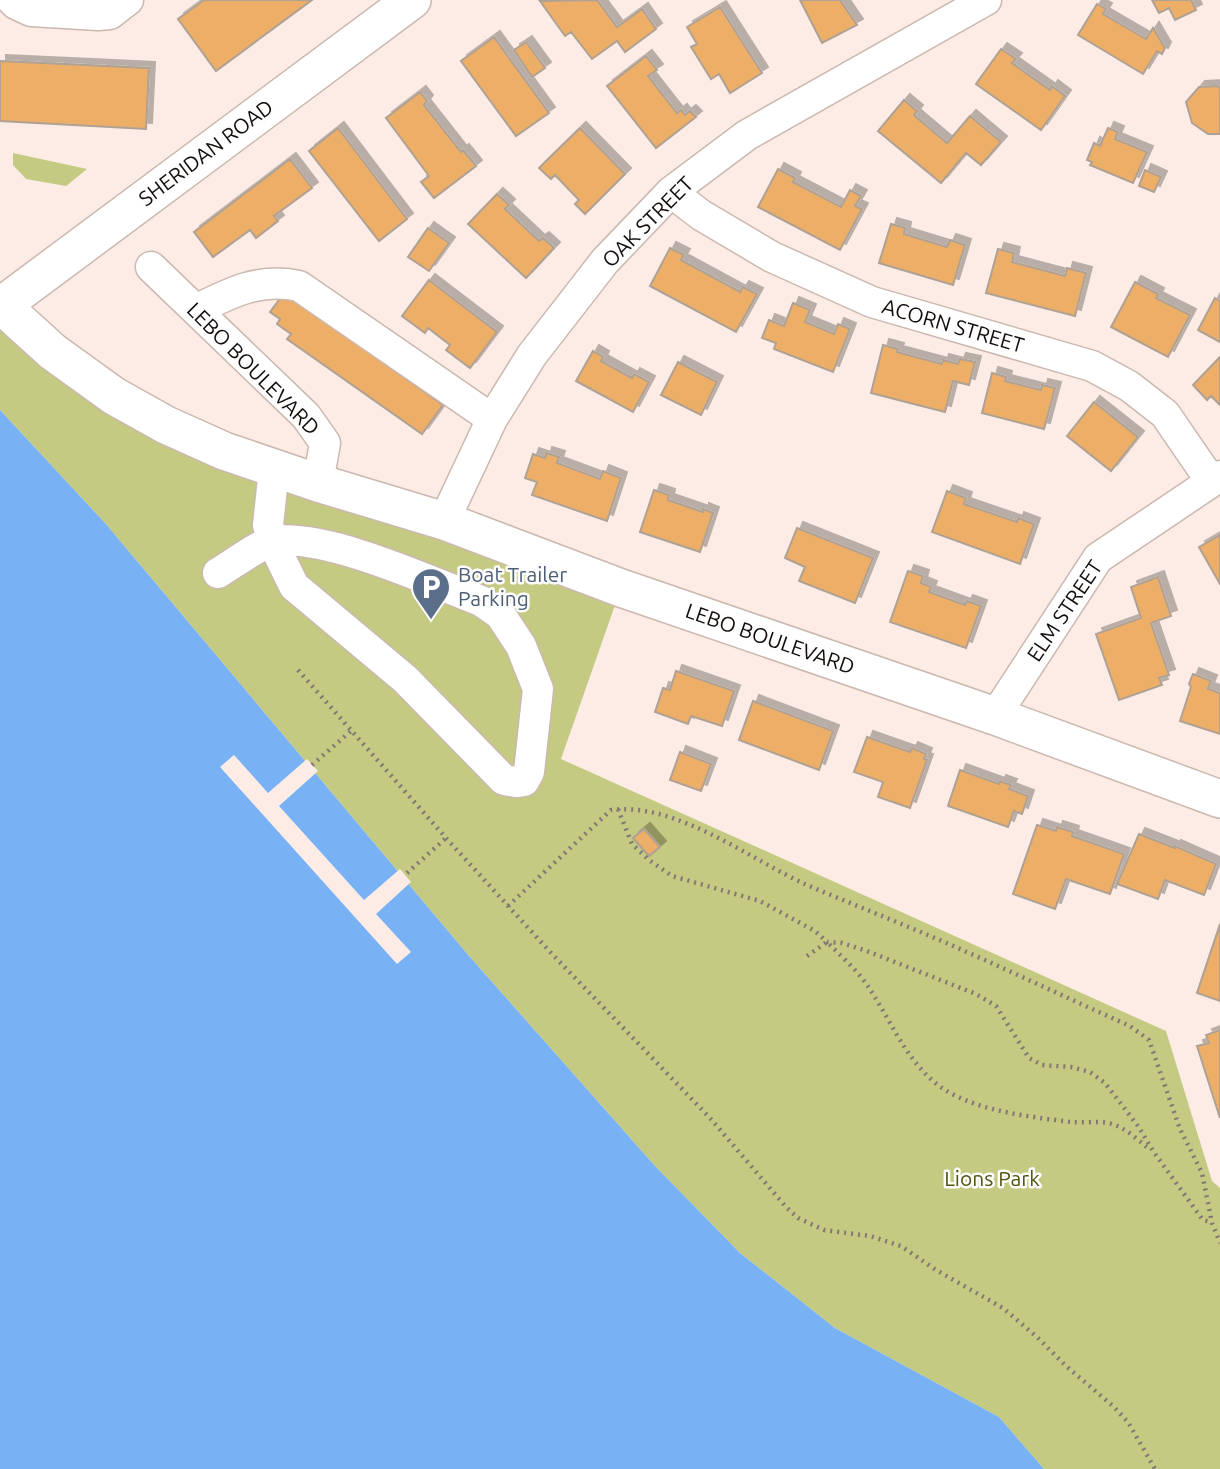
<svg xmlns="http://www.w3.org/2000/svg" width="1220" height="1469" viewBox="0 0 1220 1469" font-family="Ubuntu,sans-serif">
<style>
.green{fill:#c5ca82}
.water{fill:#78b2f5}
.pier{fill:#fcece5}
.building{fill:#edae68;stroke:#afa193;stroke-width:2;filter:url(#shadow)}
.lines{fill:none;stroke-linecap:round;stroke-linejoin:round}
.minor-casing{stroke:#cbb8af;stroke-width:33}
.major-casing{stroke:#cbb8af;stroke-width:40}
.path{stroke:#827873;stroke-width:4.5;stroke-dasharray:2 5;stroke-linecap:butt}
.minor{stroke:#fff;stroke-width:30}
.major{stroke:#fff;stroke-width:37}
.labels{text-anchor:middle;stroke-width:5;stroke-linejoin:round;paint-order:stroke}
.street-label{font-size:21px;fill:#130d0a;stroke:#fdfdfd}
.service-label{font-size:21px;fill:#4e5e75;stroke:#fdfdfd;text-anchor:start}
.park-label{font-size:21px;fill:#525410;stroke:#fdfdfd}
</style>
<defs>
<filter id="shadow"><feDropShadow dx="6" dy="-6" stdDeviation="0" flood-color="#0004"/></filter>
</defs>
<rect width="100%" height="100%" fill="#fcece5"/>
<path class="green" d="M13,153l74,16 -21,17 -40,-7 -13,-14z
M0,307l114,89 507,192 -60,171 605,272 46,150 8,7v281h-176l-45,-52 -164,-89 -95,-75 -85,-87 -186,-210 -364,-433 -105,-113z"/>
<path class="water" d="M0,410l105,113 364,433 186,210 85,87 95,75 164,89 45,52h-1044z"/>
<path class="pier" d="M234,755l34,38 39,-34 11,12 -39,35 85,94 36,-31 11,13 -35,32 35,38 -14,12 -177,-197z"/>
<path class="building" d="M204,0h108l-96,71 -38,-52z
M597,0l20,27 25,-18 14,20 -31,23 -8,-11 -25,18 -21,-27 -6,4 -25,-35z
M800,0h40l17,25 -35,18z
M1152,0h39l5,10 -21,10 -6,-12 -10,5z
M1097,4l9,5 -3,5 43,25 7,-11 12,20 -3,6 -5,-3 -14,23 -65,-39z
M720,7l42,66 -32,20 -11,-19 -8,5 -20,-32 6,-3 -10,-17z
M494,37l55,76 -33,23 -55,-75z
M526,42l19,26 -13,9 -18,-27z
M1001,49l15,10 -4,4 38,27 2,-4 13,10 -24,34 -65,-46z
M646,56l11,14 -9,6 29,37 4,-3 4,5 5,-4 6,6 -40,31 -49,-62z
M0,61l149,7 -3,61 -146,-8z
M1217,86l3,2v46h-12l-16,-11 -6,-21 13,-15z
M420,92l7,9 -3,4 37,47 2,-2 13,16 -42,32 -13,-16 8,-6 -43,-58z
M904,100l13,11 -3,4 33,28 23,-27 31,26 -20,23 -15,-12 -25,30 -63,-52z
M338,128l69,91 -28,22 -70,-90z
M580,128l45,46 -40,40 -10,-10 4,-4 -24,-25 -4,4 -12,-11z
M1108,128l10,4 -3,7 32,13 -14,31 -43,-18 2,-3 -5,-2 7,-17 6,3z
M290,159l22,29 -38,28 4,5 -22,17 -6,-8 -37,27 -19,-25z
M778,169l17,9 -2,4 48,25 9,-17 11,6 -6,10 7,3 -22,41 -82,-43z
M1145,170l16,7 -7,15 -15,-6z
M497,194l12,11 -4,4 34,32 4,-3 11,10 -28,30 -58,-54z
M891,224l14,4 -1,6 43,13 3,-7 15,5 -12,40 -74,-22z
M428,228l21,15 -20,28 -21,-14z
M670,248l14,7 -3,5 59,32 3,-5 14,7 -21,38 -86,-46z
M998,249l16,4 -2,9 53,14 2,-8 19,5 -11,43 -89,-23z
M429,280l68,52 -27,36 -24,-18 4,-5 -22,-17 -3,5 -23,-17z
M1135,282l23,12 -2,4 34,17 -22,42 -57,-30z
M285,292l158,113 -21,29 -135,-95 4,-5 -14,-10 3,-5 -10,-7z
M1215,298l5,3v41l-22,-12z
M793,303l17,7 -5,12 29,12 4,-10 12,5 -17,43 -59,-23 2,-6 -14,-5 7,-18 15,6z
M883,345l15,4 -1,3 45,12 1,-4 15,4 2,-5 15,3 -6,23 -16,-4 -8,31 -74,-19z
M593,351l10,6 -2,4 31,17 2,-4 15,8 -16,30 -57,-31z
M1220,357v48l-9,-9 -4,4 -14,-15z
M678,362l39,20 -16,33 -40,-20z
M992,373l14,4 -1,4 36,9 1,-5 13,3 -11,41 -62,-16z
M1094,402l44,35 -27,34 -44,-35z
M546,453l13,4 -2,6 43,16 3,-8 18,7 -14,43 -75,-26 5,-13 -12,-4 8,-24 12,4z
M654,490l15,5 -1,5 35,12v-3l10,4 -13,39 -60,-20z
M947,491l19,7 -2,6 53,18 1,-4 16,6 -14,40 -88,-32z
M797,528l76,30 -18,45 -56,-22 6,-14 -20,-9z
M1220,535v49l-21,-37z
M908,571l15,5 -2,7 10,4 -2,5 36,13 2,-4 14,5 -15,42 -76,-26z
M1158,577l13,39 -20,7 18,52 -10,3 3,7 -43,15 -23,-66 45,-16 -10,-31z
M676,671l58,20 -12,35 -31,-10 -3,8 -33,-12 8,-24 7,2z
M1193,674l18,7 -3,8 12,4v41l-40,-13 11,-34 -2,-3z
M753,701l80,30 -14,39 -80,-30z
M867,737l43,15 2,-4 14,6 -2,5 3,1 -17,48 -32,-11 5,-15 -29,-10z
M680,752l31,12 -10,27 -31,-11z
M960,770l39,14 1,-3 11,4 -2,4 19,7 -6,18 -8,-3 -6,16 -60,-21z
M1037,825l19,6 1,-4 16,5 -1,4 52,18 -14,40 -44,-15 -11,30 -42,-15z
M644,829l16,18 -11,9 -16,-18z
M1139,834l36,14v-2l41,18 -12,31 -39,-15 -7,19 -41,-15z
M1220,924v77l-23,-8z
M1220,1030v88l-23,-72 12,-3 -3,-8z"/>
<g class="lines">
<defs>
<path id="minor" d="M12,0l4,4 15,7 67,4 12,-1 18,-14
M671,192l30,23 71,42 100,45 220,64 37,20 36,28 46,67
M151,267l155,149 19,27 -7,40
M196,310c33,-17 65,-33 103,-24l193,133
M444,521l48,-102 40,-64 73,-94 66,-69 76,-57 239,-135
M218,573c12,-7 45,-31 56,-32 54,-7 155,40 207,60l19,13 21,32 17,43 -9,83 -5,9 -8,1 -12,-2 -99,-101 -111,-93 -22,-45 -4,-16 6,-56
M995,716l103,-158 122,-82"/>
<path id="major" d="M0,304l53,48 61,44 52,29 58,26 94,32 126,38 177,67 374,128 225,83
M1,306l411,-306"/>
</defs>
<use href="#minor" class="minor-casing"/>
<use href="#major" class="major-casing"/>
<path class="path" d="M298,670l148,168 107,117 157,163 76,89 12,11 26,12 46,6 31,10 35,24 67,38 35,30 28,28 47,40 15,16 27,47
M312,765l39,-34
M618,809l14,35 17,16 23,16 88,25 55,30 12,11 15,1 25,8 109,43 20,12 33,52 13,7 29,2 19,5 15,11 33,43 15,25 50,69 8,2
M407,873l39,-35
M508,906l103,-96c66,-8 138,49 196,75 54,23 109,44 162,68 54,24 107,49 161,73l19,14 31,89 22,44 10,50 8,20
M807,956l20,-14c13,13 29,27 40,43 27,39 43,89 89,111 36,17 77,21 115,26 12,1 26,-1 37,1 16,3 29,16 41,26"/>
<use href="#minor" class="minor"/>
<use href="#major" class="major"/>
</g>
<defs>
<symbol id="parking-pin" viewBox="-11 -11 22 30"><path d="M0 17L-7.5 6A9.5 9.5 0 1 1 7.5 6Z" fill="#5c6f8a" stroke="#fdfdfd"/><path d="M-3.5-5.5H1a3.5 3.5 0 0 1 0 7H-1V5.5H-3.5ZM-1-3.4V-.6H.8a1.4 1.4 0 0 0 0-2.8Z" fill="#fff"/></symbol>
</defs>
<g fill-rule="evenodd">
<use href="#parking-pin" x="409" y="565" width="44" height="60"/>
</g>
<g class="labels">
<g class="street-label">
<text transform="translate(206 153) rotate(-37)" y="7">SHERIDAN ROAD</text>
<text transform="translate(648 222) rotate(-45)" y="7">OAK STREET</text>
<text transform="translate(953 326) rotate(16)" y="7">ACORN STREET</text>
<text transform="translate(253 369) rotate(45)" y="7">LEBO BOULEVARD</text>
<text transform="translate(1065 611) rotate(-56)" y="7">ELM STREET</text>
<text transform="translate(770 639) rotate(19)" y="7">LEBO BOULEVARD</text>
</g>
<g class="service-label">
<text x="458" y="582">Boat Trailer<tspan x="458" dy="24">Parking</tspan></text>
</g>
<g class="park-label">
<text x="992" y="1186">Lions Park</text>
</g>
</g>
</svg>
